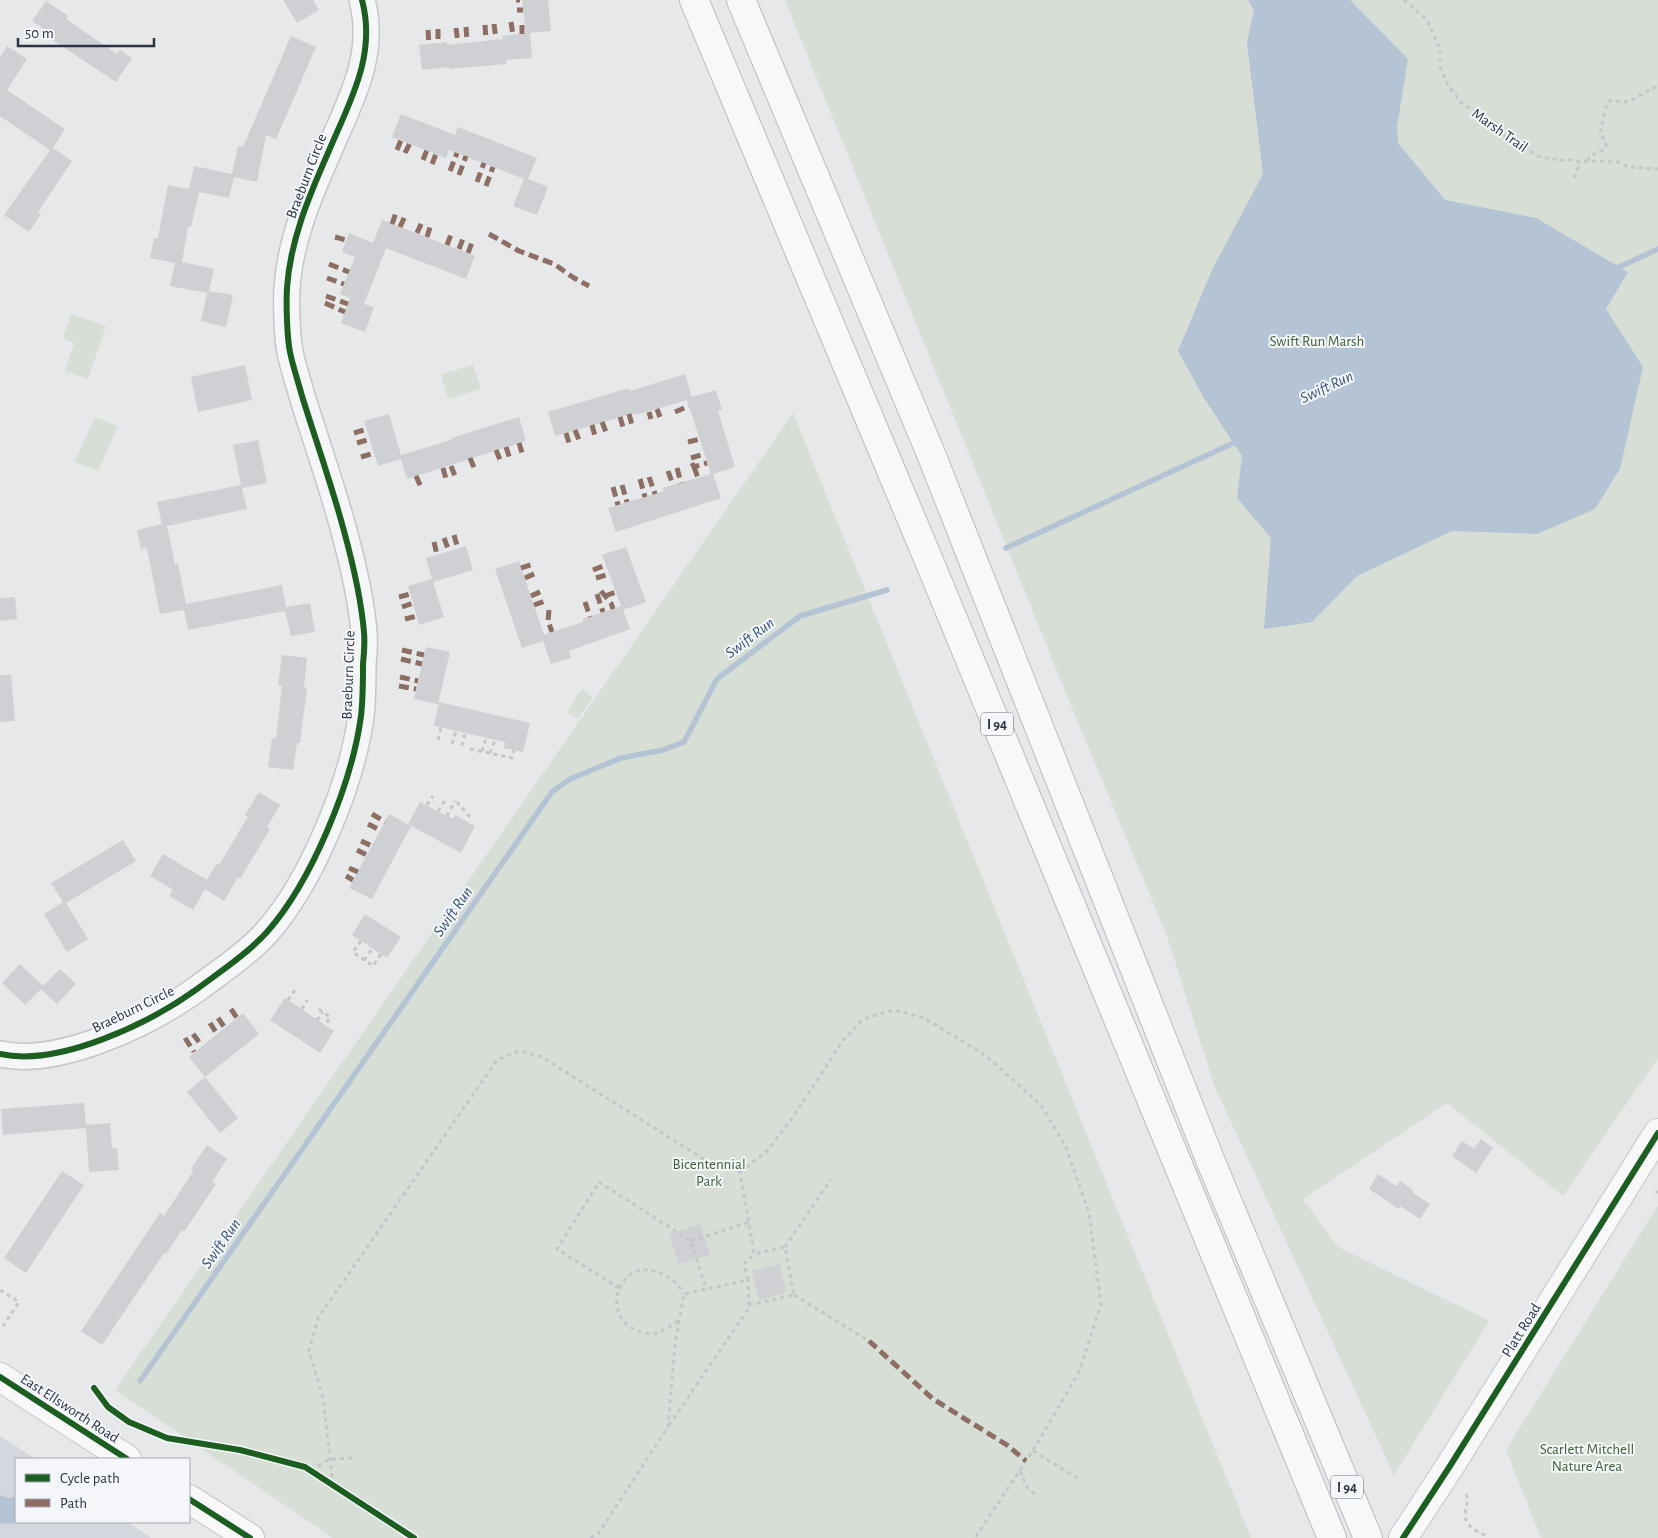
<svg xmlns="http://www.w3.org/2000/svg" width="1658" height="1538" viewBox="0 0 1658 1538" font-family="'Alegreya Sans',sans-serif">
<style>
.built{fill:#d4d7dd}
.green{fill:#d6ded6}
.water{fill:#b4c4d5}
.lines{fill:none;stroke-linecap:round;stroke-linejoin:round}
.stream{stroke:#b4c4d5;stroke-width:5.5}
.building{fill:#ced0d3}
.minor-casing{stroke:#c4c6c8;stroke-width:28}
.major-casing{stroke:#c2c5c8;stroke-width:30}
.highway-casing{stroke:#b8bbbf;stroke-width:30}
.path{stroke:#c5c6ca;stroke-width:3;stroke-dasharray:4 4;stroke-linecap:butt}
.minor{stroke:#f5f6f7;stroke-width:25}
.major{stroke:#f8f8f8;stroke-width:28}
.highway{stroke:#f8f8f8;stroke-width:28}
.quiet{stroke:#8d6e63;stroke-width:5;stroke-dasharray:10 5;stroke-linecap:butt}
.cycleway-casing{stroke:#f4f6f9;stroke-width:9}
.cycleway{stroke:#1b5e20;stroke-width:6}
.labels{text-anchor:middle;stroke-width:4;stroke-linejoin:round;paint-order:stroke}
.shield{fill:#f4f6f9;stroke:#676e7b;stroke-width:1}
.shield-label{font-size:14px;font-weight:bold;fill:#2b3445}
.street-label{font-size:15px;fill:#2b3445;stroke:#f4f6f9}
.park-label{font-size:15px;fill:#3f6138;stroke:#f4f6f9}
.water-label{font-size:16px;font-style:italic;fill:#34527a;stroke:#f4f6f9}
</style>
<rect width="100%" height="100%" fill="#e6e8ea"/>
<path class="built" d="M0,1436l36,23h-20v63h112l23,16h-151z"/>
<path class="green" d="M785,0h873v1058l-95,138 -116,-93 -144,96 35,48 151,74 -95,154 -180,-390 -47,-149 -95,-228z
M71,314l35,12 -18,53 -23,-8 9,-28 -11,-4z
M473,365l8,24 -33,10 -7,-25z
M793,413l458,1125h-918l-218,-148z
M95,417l23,9 -20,45 -23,-9z
M582,689l11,8 -15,22 -11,-7z
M1658,1205v333h-117l-35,-88z"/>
<path class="water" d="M1248,0h102l58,59 -11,68 1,16 47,57 91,18 92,54 -22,37 37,58 -23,102 -25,40 -58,25 -85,-3 -95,45 -45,46 -48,7 7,-91 -34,-40 5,-42 -38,-58 -26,-47 34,-81 51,-96 -16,-131 7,-33z
M0,1495l9,3 7,-2v26h4l-13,2 -7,-1z"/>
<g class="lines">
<path class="stream" d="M1615,269l43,-20
M1006,548l234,-108
M140,1381l412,-589 18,-13 51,-21 42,-8 21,-8 33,-63 83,-63 87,-26"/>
</g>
<path class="building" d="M283,0h30l6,10 -22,13z
M522,0h26l3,31 -21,2 2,25 -26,2v4l-57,5v-2l-27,3 -3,-25 28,-3v3l56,-6 -1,-3 24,-3z
M46,1l22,15 -2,3 51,35 3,-4 12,8 -16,24 -65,-43 2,-3 -21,-15z
M291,36l25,11 -40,92 -10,-4 -9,47 -23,-5 -5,21 -30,-6 -8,35h-3l-6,35 32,7 -5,22 24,4 -7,32 -25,-6 6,-28 -37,-7 5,-23 -25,-5 4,-20h4l10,-53 21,4 5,-23 38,8 6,-28 5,1z
M7,46l20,13 -20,31 58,39 -12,19 19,13 -34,51 3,2 -12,18 -25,-17 46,-65 -50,-34v-59z
M401,114l54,21 3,-8 79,31 -9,21 20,8 -11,28 -24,-9 11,-27 -75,-29 -3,8 -54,-21z
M382,220l93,36 -9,23 -80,-31 -22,56 10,3 -9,25 -24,-9 9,-25 -10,-4 15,-37 -13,-5 7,-19 24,10z
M245,365l7,35 -54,12 -7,-35z
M685,374l7,23 24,-7 6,20 -4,1 17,56 -22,7 8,24 -105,34 -8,-24 56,-17 -2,-3 49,-14 -24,-74 -51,15 -1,-2 -80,23 -7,-24 81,-24 1,3z
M389,414l12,41 50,-15v-2l68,-21 7,24 -119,38 -6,-20 -23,7 -14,-45z
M258,440l9,43 -25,5 5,21 -80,17 8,38h3l8,40 96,-19 4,22 24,-4 5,29 -24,4 -6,-25 -97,19 -4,-20 -24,4 -13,-66 -6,1 -4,-19 25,-6 -5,-22 84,-17 -8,-40z
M466,546l7,24 -40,12 11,35 -25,8 -11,-39 24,-7 -6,-21z
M626,547l20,55 -23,8 7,19 -61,22 2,7 -20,6 -8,-23 -21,7 -27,-79 24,-8 25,74 39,-13v-3l38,-13 -19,-51z
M15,597l2,22 -17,2v-23z
M426,647l24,5 -12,52 -24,-5z
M282,655l25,3 -3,30h3l-7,55h-3l-4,27 -25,-3 4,-29 4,1 6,-53 -4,-1z
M0,675h11l4,46 -15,1z
M439,702l91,21 -7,29 -19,-4 1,-6 -71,-16z
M259,792l21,13 -13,22 3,2 -30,50 -2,-2 -14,24 -19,-12 -12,21 -24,-14 4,-6 -23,-14 13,-22 44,26 10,-17 2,2 29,-48 -3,-2z
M420,802l33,17 2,-4 20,11 -14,27 -53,-29z
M389,814l22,12 -39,73 -23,-11z
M123,840l13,21 -70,42 22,36 -21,13 -23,-38 19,-12 -12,-19z
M365,914l36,23 -14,21 -35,-23z
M20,964l23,22 17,-17 16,15 -19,20 -16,-15 -16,16 -23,-22z
M285,998l49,33 -14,22 -50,-33z
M243,1013l16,21 -54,43 -16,-20z
M205,1077l33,41 -18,15 -33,-41z
M84,1103l2,22 24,-2 2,25h5l2,22 -30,2 -3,-44 -83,7 -2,-26z
M1481,1139l12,9 -17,25 -24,-17 10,-15 12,8z
M207,1145l20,14 -15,23 4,2 -32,48 -2,-2 -16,24 -2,-1 -62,92 -21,-14 79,-118 4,3 30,-46 -3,-1z
M62,1171l22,14 -58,88 -22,-15z
M1378,1174l18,12 4,-5 13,9 -1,2 18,12 -10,15 -20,-13 -1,3 -30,-20z
M700,1224l10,31 -31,9 -10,-30z
M780,1264l6,29 -27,7 -7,-30z"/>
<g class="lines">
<defs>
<path id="minor" d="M0,1054c59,13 150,-31 197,-65 24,-18 50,-35 70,-57 45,-51 85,-149 94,-216 2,-17 2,-35 2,-52 1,-10 2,-21 1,-32 -3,-34 -11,-68 -20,-101 -12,-45 -28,-90 -42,-135 -4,-15 -9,-29 -12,-44 -3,-14 -4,-49 -3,-64 3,-47 22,-92 41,-135 21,-50 49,-97 34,-153"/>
<path id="major" d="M0,1377l127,82
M189,1499l61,39
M1403,1538l47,-72 208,-333"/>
<path id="highway" d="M694,0l243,580 395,958
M741,0l190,454 280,708 157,376"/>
</defs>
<use href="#minor" class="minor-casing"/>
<use href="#major" class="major-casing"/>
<use href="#highway" class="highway-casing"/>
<path class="path" d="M1404,0l23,20 13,29v18l8,18 15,20 11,5 9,11 27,18 10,3 17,14 9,2 15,2h11l8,2 8,-1 30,1 11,5 29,2
M1588,161l2,-5 13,-6 3,-4v-4l-6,-9 7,-29 4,-4c4,1 8,2 12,2 13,-1 23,-13 35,-15
M1574,178l6,-16
M438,740l3,-12
M452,744l4,-13
M462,746l3,-13
M470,749l42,9 2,-8
M482,751l4,-13
M490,753l5,-13
M457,802l12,14 -3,5
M427,805l6,-9
M438,811l8,-12
M447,816l8,-15
M361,941l-8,11 20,14 8,-12
M364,960l9,-12
M288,1000l7,-10
M302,1009l5,-9
M319,1009l11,8 -4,8
M317,1020l6,-8
M740,1172l27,-21 26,-34 49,-75 21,-23 31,-9 30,8 61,37 56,50 25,42 23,66 12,91 -22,68 -44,75 -60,91
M1656,1191l2,2
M691,1241l58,-19
M785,1247l46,-68
M619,1288l-62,-39 42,-67 92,59 15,48
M0,1290l19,12 -16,24
M794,1295l75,46
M749,1305l45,-10 -9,-48 -31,7
M678,1321c-8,5 -18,13 -27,13 -7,0 -14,-3 -19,-6 -30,-17 -12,-67 22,-57 14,4 23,11 30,23
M669,1425l80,-117 -1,-28
M1033,1451l46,28
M311,1470l19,-11 25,-1
M1020,1471l8,18 7,5
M333,1485l-10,-87 -14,-47 9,-33 179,-258 22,-9 23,6 163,103 35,12 14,82 -10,10 4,16 -64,14 -9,50 -7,83 -70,107 -8,4
M1466,1494l2,5c-7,23 -1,28 19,37l1,2"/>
<use href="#minor" class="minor"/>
<use href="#major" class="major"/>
<use href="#highway" class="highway"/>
<path class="quiet" d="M516,0h4
M517,10h6
M511,22l2,13
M494,24l2,15
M485,25l1,15
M522,25v9
M466,27l1,15
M456,28l2,15
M438,29v14
M428,30l1,14
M397,150l4,-10
M405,153l5,-10
M423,160l4,-10
M432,164l4,-10
M450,171l7,-18
M459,175l7,-19
M477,182l7,-19
M486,186l7,-19
M392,224l5,-14
M400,227l6,-13
M417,233l6,-13
M489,234l30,17 35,13 20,14 15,8
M335,237l11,3
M427,237l4,-13
M447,245l5,-13
M459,249l5,-13
M468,253l5,-13
M329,264l20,8
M327,278l17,6
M326,296l22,8
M325,303l20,9
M657,409l3,8
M649,412l2,7
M675,412l14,-6
M629,414l3,11
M620,417l3,10
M602,422l4,10
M592,425l3,11
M575,430l4,10
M354,433l13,-4
M566,433l3,10
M688,442l12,-3
M357,443l13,-4
M519,443l4,13
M506,447l4,12
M496,450l5,12
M361,457l13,-4
M470,458l5,12
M691,458l13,-4
M692,463l2,4 13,-4
M451,466l4,10
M694,467l4,11
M443,468l3,11
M677,468l4,15
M668,471l5,14
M416,476l5,11
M649,477l6,17
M640,479l5,18
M622,485l5,17
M613,487l5,18
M454,535l4,14
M444,538l5,13
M434,542l3,13
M521,568l12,-4
M593,570l13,-5
M525,578l11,-5
M596,578l13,-4
M601,591l10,12 2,6
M597,594l6,18
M531,596l11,-5
M605,596l11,-4
M399,597l11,-3
M585,602l5,15
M534,605l11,-4
M402,607l11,-4
M549,610l-1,11 4,11
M405,619l12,-3
M402,650l22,5
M401,659l21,5
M400,677l18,4
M399,686l17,3
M372,814l13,8
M368,824l12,6
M361,841l11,5
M357,850l10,5
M349,868l9,4
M346,876l7,4
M231,1009l6,9
M218,1018l7,10
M210,1023l7,11
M193,1034l9,12
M185,1038l9,14
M869,1341l64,58 74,46 19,16"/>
<defs>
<path id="cycleway" d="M0,1054c59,13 150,-31 197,-65 24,-18 50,-35 70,-57 45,-51 85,-149 94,-216 2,-17 2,-35 2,-52 1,-10 2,-21 1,-32 -3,-34 -11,-68 -20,-101 -12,-45 -28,-90 -42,-135 -4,-15 -9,-29 -12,-44 -3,-14 -4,-49 -3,-64 3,-47 22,-92 41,-135 21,-50 49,-97 34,-153
M0,1377l127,82
M94,1388l14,19 21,15 38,16 73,12 65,17 109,71
M189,1499l61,39
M1403,1538l47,-72 208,-333"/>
</defs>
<use href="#cycleway" class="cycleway-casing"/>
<use href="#cycleway" class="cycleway"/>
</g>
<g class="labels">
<g class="shield">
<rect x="981" y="712.5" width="32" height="23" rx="4"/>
<rect x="1331" y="1475.5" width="32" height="23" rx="4"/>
</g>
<g class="shield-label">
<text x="997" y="729">I 94</text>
<text x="1347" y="1492">I 94</text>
</g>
<g class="street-label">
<text transform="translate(1500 130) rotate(35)" y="5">Marsh Trail</text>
<text transform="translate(306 176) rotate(-69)" y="5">Braeburn Circle</text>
<text transform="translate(348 675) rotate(-88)" y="5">Braeburn Circle</text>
<text transform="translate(133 1009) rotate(-26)" y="5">Braeburn Circle</text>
<text transform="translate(1521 1330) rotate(-58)" y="5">Platt Road</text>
<text transform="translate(70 1408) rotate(33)" y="5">East Ellsworth Road</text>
</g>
<g class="park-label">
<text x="1317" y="346">Swift Run Marsh</text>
<text x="709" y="1169">Bicentennial<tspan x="709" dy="17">Park</tspan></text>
<text x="1587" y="1454">Scarlett Mitchell<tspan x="1587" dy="17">Nature Area</tspan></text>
</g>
<g class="water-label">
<text transform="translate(1326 386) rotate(-25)" y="6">Swift Run</text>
<text transform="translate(749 637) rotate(-37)" y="6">Swift Run</text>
<text transform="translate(452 911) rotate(-55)" y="6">Swift Run</text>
<text transform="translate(220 1243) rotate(-55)" y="6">Swift Run</text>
</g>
</g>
<rect x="15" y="1458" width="175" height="65" fill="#f4f6f9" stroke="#a4a8b1"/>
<rect x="25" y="1474" width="25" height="8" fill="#1b5e20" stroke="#a4a8b1"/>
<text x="60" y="1483" font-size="15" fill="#2b3445">Cycle path</text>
<rect x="25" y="1499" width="25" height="8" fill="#8d6e63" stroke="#a4a8b1"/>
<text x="60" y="1508" font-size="15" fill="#2b3445">Path</text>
<path d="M18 38v8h136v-8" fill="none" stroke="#2b3445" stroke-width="2.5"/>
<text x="25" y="38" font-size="15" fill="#2b3445" stroke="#f4f6f9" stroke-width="4" paint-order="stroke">50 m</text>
</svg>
